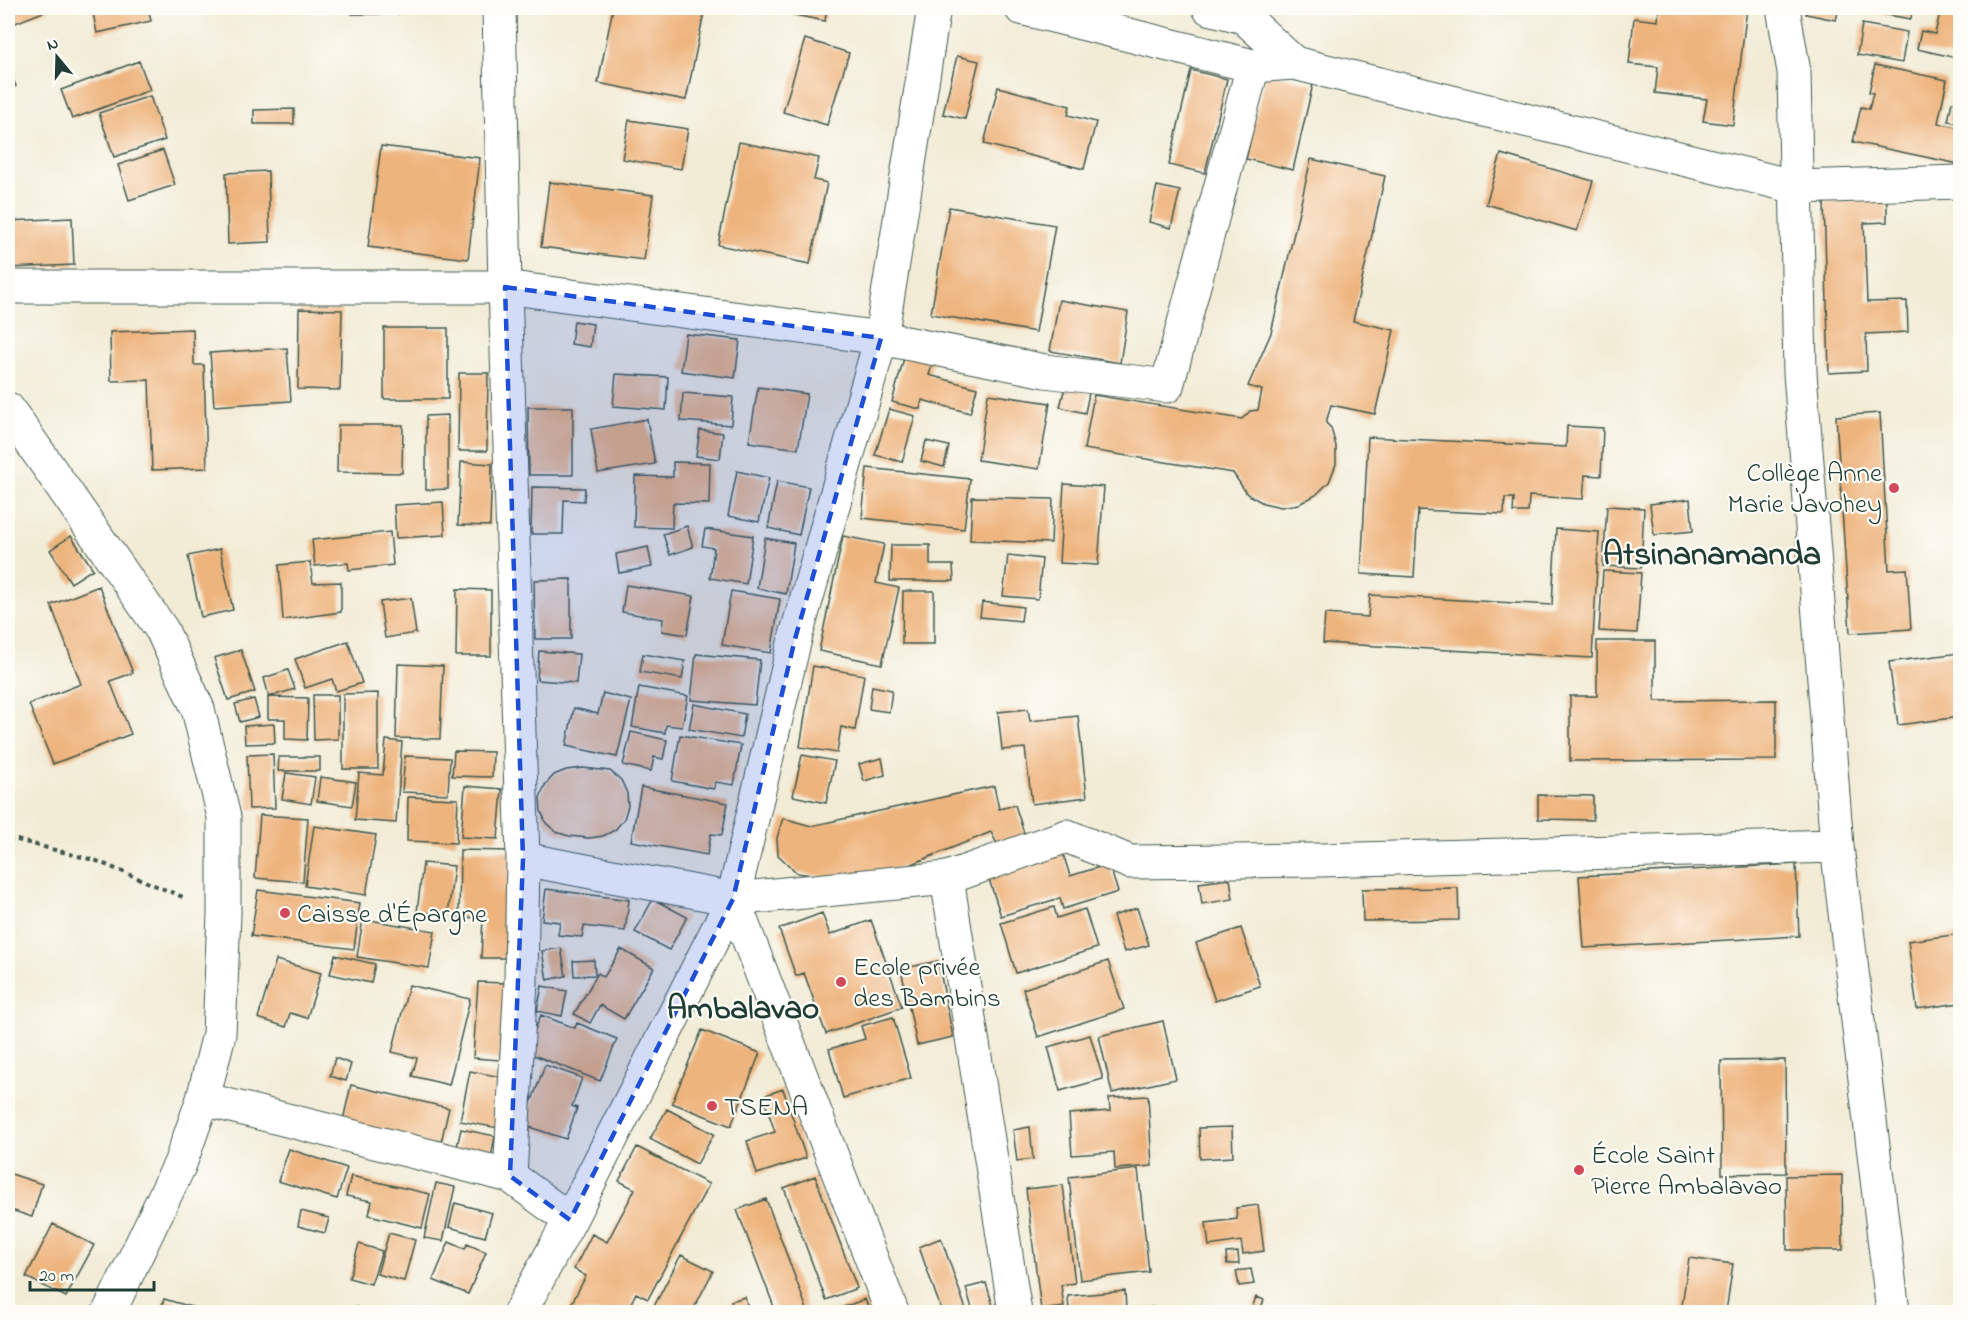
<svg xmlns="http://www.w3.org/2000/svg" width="1968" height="1320" viewBox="0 0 1968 1320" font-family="'Indie Flower',sans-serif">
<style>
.building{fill:#eeb47d}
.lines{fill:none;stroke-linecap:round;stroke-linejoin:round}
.minor-casing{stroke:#3f574c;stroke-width:35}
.major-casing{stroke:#3f574c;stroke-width:35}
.path{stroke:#3f574c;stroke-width:4;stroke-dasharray:4.5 4.5;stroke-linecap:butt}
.minor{stroke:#fff;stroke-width:33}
.major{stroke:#fff;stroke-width:33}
.marked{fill:#1d4ed8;fill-opacity:0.2;stroke:#1d4ed8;stroke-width:4.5;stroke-dasharray:12 8;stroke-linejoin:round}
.poi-dot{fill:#d1495b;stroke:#fdfcf7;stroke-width:2}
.labels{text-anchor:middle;stroke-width:4.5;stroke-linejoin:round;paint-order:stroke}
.poi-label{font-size:27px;fill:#1f3d34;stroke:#fdfcf7;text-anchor:start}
.district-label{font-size:33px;font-weight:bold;fill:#1f3d34;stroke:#fdfcf7}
</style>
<rect width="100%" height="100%" fill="#fdfcf7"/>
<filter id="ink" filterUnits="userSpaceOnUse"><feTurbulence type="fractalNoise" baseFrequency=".0167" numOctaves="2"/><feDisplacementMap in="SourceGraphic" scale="12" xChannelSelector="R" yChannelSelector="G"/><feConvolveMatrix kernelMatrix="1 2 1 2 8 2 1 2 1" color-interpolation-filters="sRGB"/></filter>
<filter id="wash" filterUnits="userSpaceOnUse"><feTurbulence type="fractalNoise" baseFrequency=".008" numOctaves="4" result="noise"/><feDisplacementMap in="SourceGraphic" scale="24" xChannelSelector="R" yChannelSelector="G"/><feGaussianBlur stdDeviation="1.35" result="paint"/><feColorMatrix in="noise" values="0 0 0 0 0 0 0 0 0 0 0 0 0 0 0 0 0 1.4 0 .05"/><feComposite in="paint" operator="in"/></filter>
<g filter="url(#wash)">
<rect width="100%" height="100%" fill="#f2ecd7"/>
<g id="blocks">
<path class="building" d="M8,8h45l-45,18z
M92,8h56l3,13 -54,12z
M352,8h47v6h-47z
M613,8h92l-19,92 -88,-17z
M759,8h68l-2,13z
M1659,8h88l-14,117 -30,-4 4,-22 -52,-6 3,-26 -29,-3 5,-46 24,3z
M1808,8h31l-3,12 -30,-6z
M1871,8h41l-1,11 -40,-7z
M1941,8h19v39l-3,11 -40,-9 4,-18 14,3z
M1862,24l45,8 -5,31 -45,-8z
M805,39l44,14 -22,72 -44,-13z
M957,56l22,5 -14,58 -22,-5z
M139,61l11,29 -78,29 -11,-29z
M1875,65l72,15 -9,43 22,5 -1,36 -106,-22 8,-35 8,2 4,-16 -4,-1z
M8,68l8,18 -8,4z
M1191,70l36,9 -22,94 -36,-8z
M1266,73l47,11 -20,86 -47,-11z
M998,87l72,19 -2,9 28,7 -12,47 -100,-25z
M150,96l15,44 -51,17 -15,-44z
M1952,102l8,2v19l-12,-2z
M294,109v15h-40v-14z
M629,120l59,9 -7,40 -59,-10z
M739,142l80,16 -5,22 13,3 -17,81 -92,-19z
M381,146l99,12 -12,101 -100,-12z
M163,150l12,35 -46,15 -11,-35z
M1501,154l92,27 -16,50 -91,-27z
M1311,159l74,17 -32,145 41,9 -19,84 -44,-9 -5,18 5,5 5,18v18l-7,18 -13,13 -17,9 -18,3 -18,-4 -16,-9 -14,-21 -149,-24 10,-54 148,24 8,-8 8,-1 4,-20 -14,-4 23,-53z
M268,171l2,71 -42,2 -2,-71z
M549,182l104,13 -9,65 -103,-13z
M1157,186l23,5 -9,37 -22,-6z
M1887,199v23l-23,1 3,79 40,-1 1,31 -42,2 1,37 -38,2 -5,-172z
M949,207l106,18 -19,107 -105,-18z
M1955,210h5v53h-2z
M72,218l2,47 -66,3v-47z
M1059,300l69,12 -8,51 -70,-12z
M299,309l43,1 -2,80 -42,-1z
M574,321l19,3 -3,23 -19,-3z
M384,328h64v71h-64z
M193,329l1,36h10l3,103 -55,2 -3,-90 -38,1 -1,-49z
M686,334l54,6 -5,38 -54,-7z
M907,347l28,8 -6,20 48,13 -7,25 -48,-13 -2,9 -28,-7z
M287,348l4,53 -77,5 -4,-53z
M459,373h29l-1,78h-29z
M616,374l52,3 -2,33 -53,-4z
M758,387l49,7 -9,55 -49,-7z
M1065,387l24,6 -4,20 -25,-6z
M683,393l50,4 -2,28 -50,-4z
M988,394l62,9 -11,66 -61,-9z
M528,407h45v68h-44z
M889,409l26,7 -13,46 -27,-7z
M1880,413l9,157 18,-1 4,60 -61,4 -14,-217z
M448,415v74l-22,1v-74z
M647,419l8,45 -57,9 -7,-44z
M338,425h65l-1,48 -65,-1z
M1567,426l36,2 -2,48 -16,-1 -2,24 -54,-3 -1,16h-15l1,-14h-9l-1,16 -86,-4 -4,67 -53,-3 7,-137 198,10z
M700,430l23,3 -3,26 -24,-3z
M926,441l23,5 -5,21 -23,-6z
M461,462l31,2 -2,62 -32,-1z
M673,462l37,1 -1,41 -36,-1 -1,25 -38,-1 1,-51 38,1z
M867,468l103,11 -6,50 -102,-11z
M737,471l32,7 -10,44 -31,-6z
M777,481l32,6 -10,48 -31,-7z
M1064,484l40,3 -6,78 -39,-2z
M532,487l53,1 -1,13 -20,-1 -1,34h-32z
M972,497l81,2 -2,44 -81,-3z
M1690,499l3,32 -39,4 -4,-31z
M443,502l2,33 -49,3 -2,-33z
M1607,506l37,2 -3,60 -38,-2z
M687,526l6,21 -23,8 -7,-21z
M705,529l48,7 -7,48 -36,-6 4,-30 -12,-2z
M1556,529l43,3 -7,126 -269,-15 2,-29 43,3 2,-22 182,10z
M390,532l3,33 -44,5 -1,-7 -33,3 -3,-26z
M71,536l22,33 -22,14 -21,-33z
M843,536l41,8 -8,39 23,5 -17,76 -63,-13z
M765,538l29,5 -8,51 -29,-6z
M891,545h39v20h23l1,16h-64z
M648,547l4,20 -33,6 -3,-19z
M220,549l13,61 -32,7 -13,-61z
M1008,555l34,4 -4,40 -35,-3z
M310,562l3,21 28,-1v30l-58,8 -4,-55z
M1603,571l38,2 -4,60 -38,-2z
M571,579v60h-36l-1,-59z
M626,585l68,11 -7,39 -25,-4 1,-12 -41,-7z
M99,586l34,87 -23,8 21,53 -78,30 -24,-60 52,-20 -30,-79z
M457,589l34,1v66h-35z
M731,591l49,8 -9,54 -49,-8z
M903,591h31v53h-32z
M411,598l5,35 -31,5 -5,-36z
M982,602l41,5 -2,14 -41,-4z
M348,641l14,42 -26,8 -4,-12 -27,9 -10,-29z
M1597,641h58v60l121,-1v60l-206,1v-65h27z
M241,650l14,42 -27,8 -14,-42z
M539,651l40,3 -3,29 -39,-3z
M1960,653v64l-62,8 -9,-63z
M643,654l42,7 -3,18 -42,-7z
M696,654l64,6 -5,45 -64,-5z
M398,664l45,2 -3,73 -44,-1z
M813,666l51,9 -9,55 -14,-3 -4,26 -37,-6z
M288,670l7,19 -26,8 -5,-19z
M872,686l20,4 -3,22 -20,-3z
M639,687l49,9 -6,31 -16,-2 -1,8 -33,-6z
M378,693v76h-35v-75z
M603,693l28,7 -14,57 -51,-11 8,-38 24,6z
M313,695h25v44l-24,1z
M268,697l40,1 -1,42 -22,-1v-20h-17z
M254,699l5,18 -19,5 -5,-18z
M694,704l51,10 -4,24 -52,-9z
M1028,709l2,12 48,-5 9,81 -55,7 -7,-56 -23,2 -4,-38z
M274,724l1,19 -30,1 -1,-18z
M631,732l36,8 -4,19 -9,-2 -3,14 -28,-6z
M680,735l61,10 -7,40 -19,-3 -1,7 -42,-8z
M386,740l16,2 -6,81 -41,-3 4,-47 24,2z
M454,751l39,1 -1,25 -40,-1z
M273,754l2,54 -26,1 -2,-54z
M802,755l33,6 -9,42 -33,-7z
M405,756l45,2 -2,36 -46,-2z
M279,757h41v14h-42z
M882,758l3,17 -21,6 -5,-17z
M583,768l27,3 11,9 6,13 1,13 -4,13 -9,11 -12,6 -14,2 -20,-2 -13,-4 -10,-9 -5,-12 -1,-13 5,-13 9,-10 12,-5z
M286,773l29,4 -4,27 -29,-5z
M320,777l36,5 -4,24 -35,-5z
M465,786l37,3 -4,50 -37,-2z
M994,786l5,23 16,-4 10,31 -27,10 -7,-14 -86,35 -64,12 -44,-6 -19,-18 -1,-17 6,-20 28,8z
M641,787l87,16 -6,32 -11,-1 -4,21 -76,-14z
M1538,795l55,1v24l-55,-1z
M408,797l50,2 -2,44 -49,-2z
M260,815l48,3 -5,64 -48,-4z
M314,826l62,9 -10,60 -61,-9z
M460,850l51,1 -3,107h-27l2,-40 -24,-1z
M1062,850l8,26 39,-12 9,28 -55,17 -3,-11 -59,18 -14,-43z
M423,863l31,3 -6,49 -31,-3z
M1796,864l3,72 -215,12 -5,-72z
M1230,879l3,20 -31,5 -3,-21z
M1458,888l1,32 -96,1 -1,-32z
M546,889l83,11 -4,31 -41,-5 -2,11 -24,-2 2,-13 -18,-2z
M258,890l102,13 -6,46 -103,-13z
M653,899l34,18 -18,33 -34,-18z
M1054,907l3,11 28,-9 12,39 -81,25 -15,-50z
M1137,908l12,37 -25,7 -11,-36z
M822,913l8,22 41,-15 31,87 -76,27 -22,-61 -8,3 -17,-47z
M363,919l72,12 -6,37 -72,-11z
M1241,928l19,58 -45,15 -19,-58z
M1960,934v69l-43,6 -9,-68z
M561,948l5,28 -19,4 -5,-29z
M621,949l33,19 -30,51 -24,-14 -10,18 -16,-9 24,-41 6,4z
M335,955l40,9 -4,19 -41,-9z
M276,960l45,13 -14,45 -17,-5 -4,14 -28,-9z
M594,960l1,15 -21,1 -1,-15z
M938,961l15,76 -36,8 -16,-76z
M1108,961l16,48 -86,28 -15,-48z
M478,982l27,1 -5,77 -27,-2z
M409,985l61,14 -21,86 -37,-9 5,-18 -25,-6z
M542,986l25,5 -5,25 -25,-5z
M541,1015l34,13 2,-5 40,16 -17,42 -74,-29z
M893,1017l18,61 -68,20 -14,-49 36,-10 -4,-13z
M1163,1021l13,58 -64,14 -13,-57z
M702,1030l58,23 -29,73 -59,-23z
M1090,1035l13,44 -43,12 -12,-44z
M335,1058l16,6 -5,17 -16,-5z
M1785,1060l1,113 -64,1 -1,-113z
M545,1065l37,13 -10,28 5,2 -11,31 -43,-14z
M470,1071l37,7 -9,50 -38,-7z
M351,1085l98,23 -10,43 -98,-22z
M783,1089l23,69 -49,16 -10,-33 28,-9 -12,-36z
M1148,1096l4,70 -37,3 -1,-17 -42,3 -3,-41 41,-3 -1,-13z
M667,1109l47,25 -17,30 -47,-25z
M1030,1127l3,32 -16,2 -4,-31z
M1232,1127l1,30 -33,2 -1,-31z
M461,1129l34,7 -4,22 -35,-7z
M637,1147l72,37 -61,115 -12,-6 -5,10 7,3 -4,6h-67l19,-36 -12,-7 18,-35 15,8 28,-53 -16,-8z
M289,1149l58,19 -10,31 -59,-18z
M1138,1169l11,103 -69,8 -11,-103z
M8,1173l34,11 -10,33 -24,-8z
M1842,1175l1,75h-56l-1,-74z
M351,1176l79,18 -8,34 -53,-13 3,-14 -26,-5z
M815,1176l42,112 -31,12 -42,-112z
M436,1183l19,4 -12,54 -19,-3z
M1063,1185l12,98 -14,2 3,22 -23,3 -15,-121z
M766,1199l42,113h-32l-39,-102z
M455,1203l37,10 -7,24 -36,-10z
M1258,1205l6,46 -21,3 -2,-13 -32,5 -3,-23 31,-4 -1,-11z
M301,1211l28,7 -4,15 -27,-7z
M53,1224l41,21 -28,52 -40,-20z
M389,1233l26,7 -11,41 -27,-7z
M941,1238l26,74h-25l-23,-65z
M449,1242l16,7 2,-5 19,8 -18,42 -35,-14z
M359,1244l23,7 -11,33 -22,-6z
M1238,1252l1,12h-12l-1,-11z
M681,1255l32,16 -21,41h-41z
M1689,1258l44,6 -7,48h-45z
M1251,1269l3,15 -15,2 -3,-15z
M986,1283l9,29h-22l-7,-24z
M1125,1291l1,19 27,-3v5h-84l-1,-16z
M745,1297l4,15h-15l-3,-11z
M1256,1297l8,3 -4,11 -8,-3z
M164,1299l45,13h-49z
M865,1299l5,13h-39z
M356,1307l14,5h-17z
M1185,1309l1,3h-17v-1z"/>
</g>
</g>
<g filter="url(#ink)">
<use href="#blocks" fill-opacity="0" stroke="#3f574c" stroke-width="1.5"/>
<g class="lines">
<defs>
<path id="minor" d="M1021,8l232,58 41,-3 502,124 164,-5
M1209,8l35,9 50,46
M1783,8l11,64 6,301 37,473 56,466
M8,287h497l376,51 164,33 122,15 86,-320
M523,859l210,40 214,-21 68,434
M947,878l120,-42 63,26 191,-2 516,-14
M733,899l159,413
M203,1099l307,77 11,-195 2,-122 -18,-572 -6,-279
M510,1176l60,44
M520,1312l50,-92 163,-321 62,-260 86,-301 53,-330"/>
<path id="major" d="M8,409l154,221 36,79 26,108v97l-5,120 -16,65 -23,65 -71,148"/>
</defs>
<use href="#minor" class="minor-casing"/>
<use href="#major" class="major-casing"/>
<path class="path" d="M8,841l9,-1 80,21 88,37"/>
<use href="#minor" class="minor"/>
<use href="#major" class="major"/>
</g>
</g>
<path class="marked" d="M505,287l376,51 -86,301 -62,260 -163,321 -60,-44 13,-317z"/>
<g class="poi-dot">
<circle cx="1894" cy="488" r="6"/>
<circle cx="285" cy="913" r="6"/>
<circle cx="841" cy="982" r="6"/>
<circle cx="712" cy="1106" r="6"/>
<circle cx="1579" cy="1170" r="6"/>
</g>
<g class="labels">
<g class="poi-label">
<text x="1882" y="481" text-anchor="end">Collège Anne<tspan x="1882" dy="31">Marie Javohey</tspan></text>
<text x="297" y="922">Caisse d'Épargne</text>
<text x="853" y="975">Ecole privée<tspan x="853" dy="31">des Bambins</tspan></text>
<text x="724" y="1115">TSENA</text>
<text x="1591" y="1163">École Saint<tspan x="1591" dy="31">Pierre Ambalavao</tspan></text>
</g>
<g class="district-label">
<text x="1712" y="564">Atsinanamanda</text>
<text x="743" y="1018">Ambalavao</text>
</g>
</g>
<rect width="1968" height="1320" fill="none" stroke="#fdfcf7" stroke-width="30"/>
<g transform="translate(57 57) rotate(341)" stroke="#fdfcf7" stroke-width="4.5" paint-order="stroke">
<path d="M0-4.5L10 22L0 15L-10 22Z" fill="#1f3d34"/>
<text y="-9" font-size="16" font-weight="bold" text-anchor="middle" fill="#1f3d34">N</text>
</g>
<path d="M30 1281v9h124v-9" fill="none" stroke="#1f3d34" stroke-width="3"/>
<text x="39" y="1281" font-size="18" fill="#1f3d34" stroke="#fdfcf7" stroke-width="4.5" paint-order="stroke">20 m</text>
</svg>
